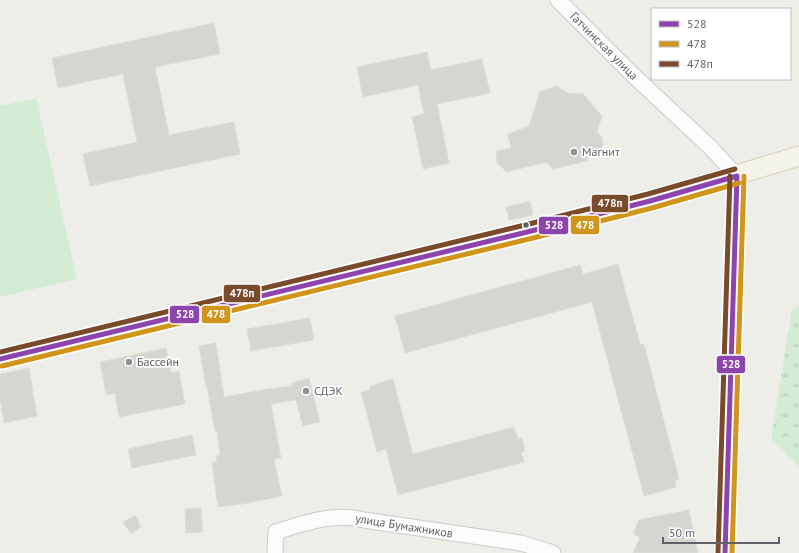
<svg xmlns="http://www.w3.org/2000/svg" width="799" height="553" viewBox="0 0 799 553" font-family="'PT Sans',sans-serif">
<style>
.grass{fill:url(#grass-tufts)}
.green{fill:#d5ecd4}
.building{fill:#d5d5d2;stroke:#deddd8}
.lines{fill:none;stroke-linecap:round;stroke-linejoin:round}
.minor-casing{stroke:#cacbca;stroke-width:17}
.major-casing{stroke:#d9d1b5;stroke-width:21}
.minor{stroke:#fcfcfc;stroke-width:15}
.major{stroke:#f4f3e9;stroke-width:19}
.bus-1-casing{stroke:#fff;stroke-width:8}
.bus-2-casing{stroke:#fff;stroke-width:8}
.bus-3-casing{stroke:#fff;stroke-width:8}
.bus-1{stroke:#8e44ad;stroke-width:5}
.bus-2{stroke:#d0951a;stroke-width:5}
.bus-3{stroke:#7a4b2a;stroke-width:5}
.poi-dot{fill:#909395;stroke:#fff;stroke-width:1.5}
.bus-dot{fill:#5d6268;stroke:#fff;stroke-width:1.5}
.labels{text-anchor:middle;stroke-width:3.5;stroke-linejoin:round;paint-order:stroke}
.street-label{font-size:12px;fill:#5d6268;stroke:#fff}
.poi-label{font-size:12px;fill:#5d6268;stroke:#fff;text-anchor:start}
.line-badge{stroke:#fff;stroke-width:1.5}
.badge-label{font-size:11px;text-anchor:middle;font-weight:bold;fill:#fff}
</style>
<defs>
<pattern id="grass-tufts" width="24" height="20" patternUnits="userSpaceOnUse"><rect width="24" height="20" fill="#d5ecd4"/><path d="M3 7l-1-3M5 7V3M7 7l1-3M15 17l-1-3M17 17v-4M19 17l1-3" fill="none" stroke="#b0c3b0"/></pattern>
</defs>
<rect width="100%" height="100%" fill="#eeeee9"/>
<path class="grass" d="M799,306v160l-28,-28 21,-128z"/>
<path class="green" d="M36,98l41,181 -77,18v-191z"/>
<path class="building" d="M214,23l6,31 -65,13 14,68 65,-13 6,32 -150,32 -7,-32 54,-12 -14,-68 -65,14 -6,-30z
M427,52l4,18 51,-11 8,34 -53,11 12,59 -26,6 -11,-52 12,-3 -6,-29 -55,12 -6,-30z
M556,86l12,7 15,1 19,22 -5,16 5,5 1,8 -5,5h-7l-4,11 -34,8 -7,-7 -39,10 -10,-9 -1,-12 15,-3 -3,-14 21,-8 11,-34z
M530,201l3,14 -24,5 -3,-13z
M618,264l22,80h4l35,135 -4,1 1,7 -32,9 -52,-194 -187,51 -10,-37 185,-51 3,9z
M310,318l4,22 -63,11 -4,-22z
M216,343l8,54 44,-8 24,-3v-3l17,-5 11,44 -17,4 -7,-26 -25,4 10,54 -7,1 8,37 -39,8 -25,3 -6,-45 5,-1 -1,-5 4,-1 -3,-24 -2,1 -8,-46 -1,1 -7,-41z
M166,348l5,25 8,-2 6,33 -66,13 -4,-24 -9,2 -6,-33z
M29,368l8,48 -33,7 -4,-24v-25z
M393,379l20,75 101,-27 4,12 4,-1 3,13 -4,1 3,10 -126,33 -12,-46 -9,3 -16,-60 9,-2v-4z
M192,435l4,20 -64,13 -4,-19z
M201,508l2,24 -17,1 -1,-24z
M689,510l9,43h-65l7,-15 -7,-5 5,-10v-3z
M135,515l6,12 -10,7 -8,-12z"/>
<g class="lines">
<defs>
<path id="minor" d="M558,0l76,76 76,71 27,29 -12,377
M275,553l1,-21c29,-9 58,-20 88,-12l157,23 32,10"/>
<path id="major" d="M0,359l396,-95 254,-63 149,-45"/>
</defs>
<use href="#minor" class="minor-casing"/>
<use href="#major" class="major-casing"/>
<use href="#minor" class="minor"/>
<use href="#major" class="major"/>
<defs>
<path id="bus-1" d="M0,359l527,-127 123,-31 87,-25
M725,553l12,-377"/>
<path id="bus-2" d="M2,366l527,-127 123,-31 87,-25
M732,553l12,-377"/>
<path id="bus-3" d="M0,352l525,-127 123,-31 87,-25
M718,553l12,-377"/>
</defs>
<use href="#bus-1" class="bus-1-casing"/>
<use href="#bus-2" class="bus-2-casing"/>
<use href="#bus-3" class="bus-3-casing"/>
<use href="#bus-1" class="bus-1"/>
<use href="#bus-2" class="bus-2"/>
<use href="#bus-3" class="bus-3"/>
</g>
<g class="poi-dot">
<circle cx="574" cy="152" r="4"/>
<circle cx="129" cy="362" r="4"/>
<circle cx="306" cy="391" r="4"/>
</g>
<circle class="bus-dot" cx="526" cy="225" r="3.5"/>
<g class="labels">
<g class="street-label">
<text transform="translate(604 46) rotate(45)" y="4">Гатчинская улица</text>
<text transform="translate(404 526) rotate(9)" y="4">улица Бумажников</text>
</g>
<g class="poi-label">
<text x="582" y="156">Магнит</text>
<text x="137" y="366">Бассейн</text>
<text x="314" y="395">СДЭК</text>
</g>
</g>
<g class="line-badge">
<rect x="591" y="194" width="38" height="19" rx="4" fill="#7a4b2a"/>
<rect x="570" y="215" width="30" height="20" rx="4" fill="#d0951a"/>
<rect x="538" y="216" width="31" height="19" rx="4" fill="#8e44ad"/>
<rect x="223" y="284" width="38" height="19" rx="4" fill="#7a4b2a"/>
<rect x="201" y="305" width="30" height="19" rx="4" fill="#d0951a"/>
<rect x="169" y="305" width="31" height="19" rx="4" fill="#8e44ad"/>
<rect x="716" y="355" width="30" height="19" rx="4" fill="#8e44ad"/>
</g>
<g class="badge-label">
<text x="610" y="207">478п</text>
<text x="585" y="229">478</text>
<text x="554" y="229">528</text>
<text x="242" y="297">478п</text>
<text x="216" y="318">478</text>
<text x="185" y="318">528</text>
<text x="731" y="368">528</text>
</g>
<rect x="651" y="8" width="140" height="72" fill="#ffffff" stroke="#bec0c3"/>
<rect x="659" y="21" width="20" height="6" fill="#8e44ad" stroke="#bec0c3"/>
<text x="687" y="28" font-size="12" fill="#5d6268">528</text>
<rect x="659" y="41" width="20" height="6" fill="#d0951a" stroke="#bec0c3"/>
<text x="687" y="48" font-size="12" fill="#5d6268">478</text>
<rect x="659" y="61" width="20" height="6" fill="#7a4b2a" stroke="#bec0c3"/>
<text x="687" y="68" font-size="12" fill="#5d6268">478п</text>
<path d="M663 537v6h116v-6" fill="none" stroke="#5d6268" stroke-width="2"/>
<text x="669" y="537" font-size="12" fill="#5d6268" stroke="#ffffff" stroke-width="3" paint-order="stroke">50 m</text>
</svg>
